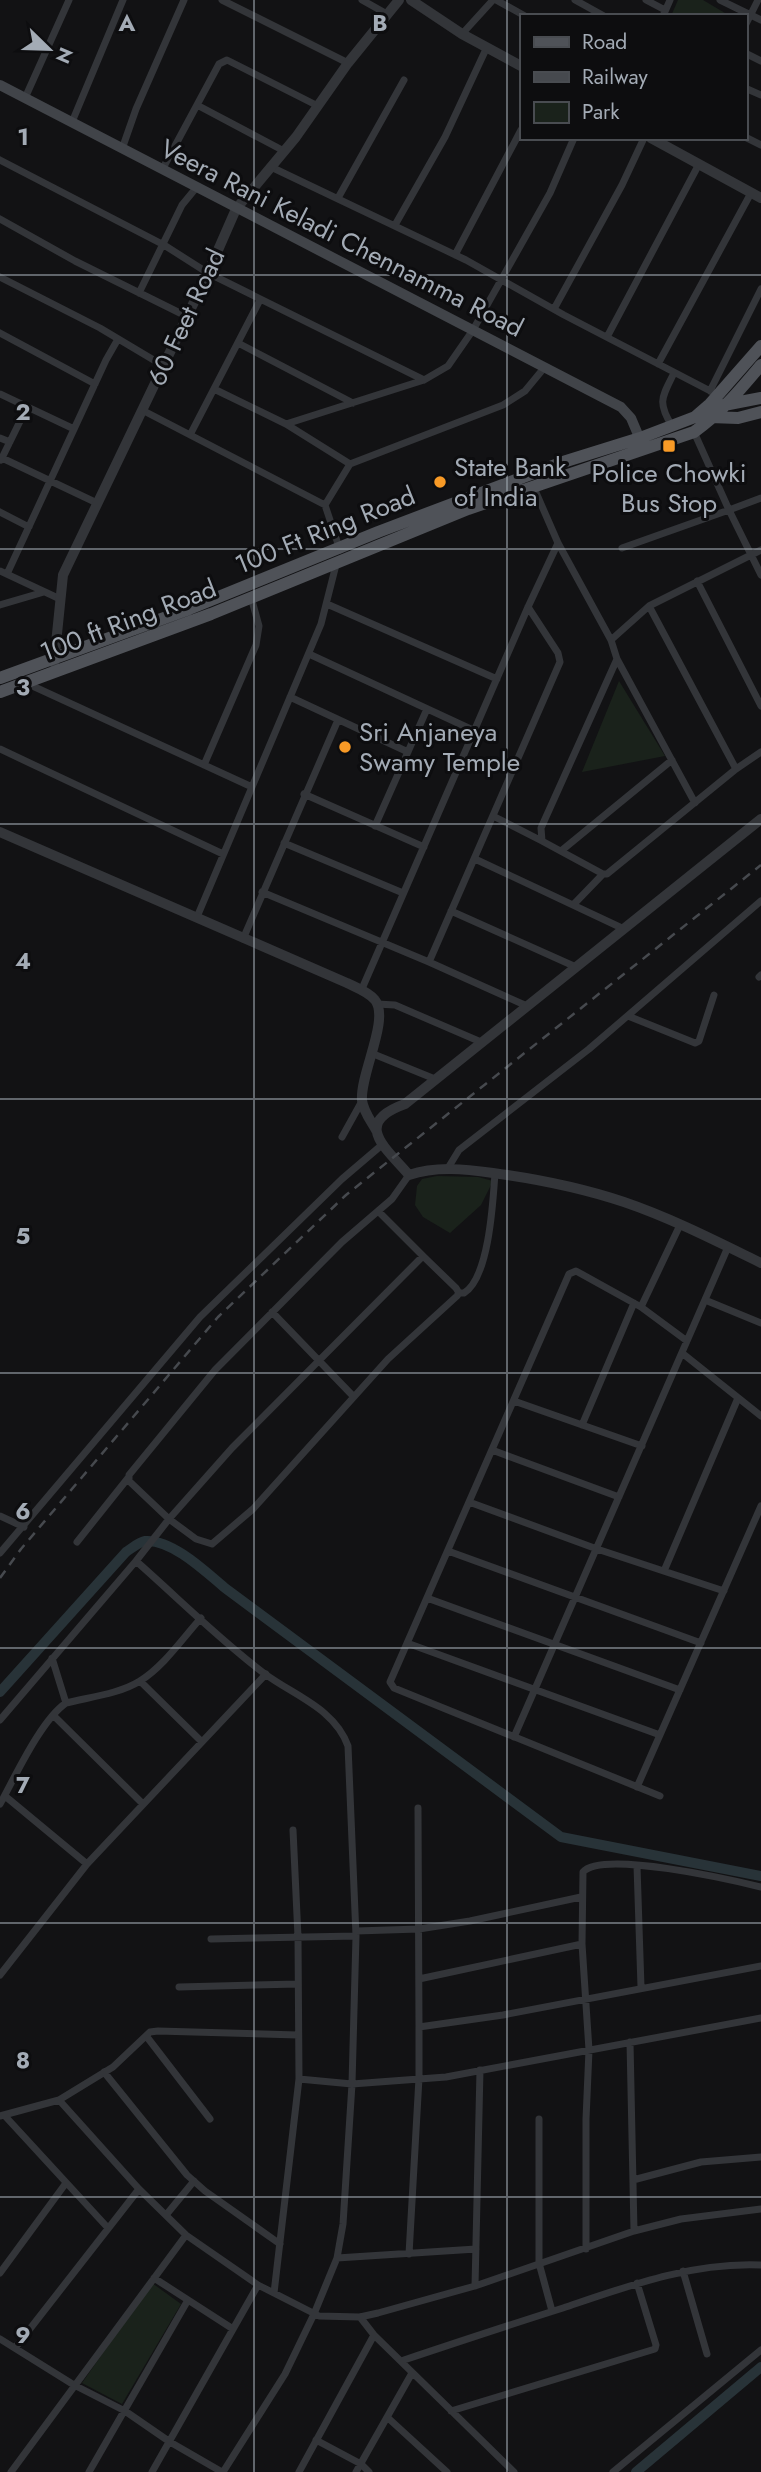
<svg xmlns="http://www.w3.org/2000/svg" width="761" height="2472" viewBox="0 0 761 2472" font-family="Jost,sans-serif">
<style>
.green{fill:#1a221b}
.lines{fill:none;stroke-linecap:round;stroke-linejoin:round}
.canal{stroke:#283338;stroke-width:10}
.minor{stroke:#333539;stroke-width:7}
.tertiary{stroke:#333539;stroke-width:10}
.secondary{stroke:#414449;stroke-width:10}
.primary{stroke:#4f5258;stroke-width:12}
.rail{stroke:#46494e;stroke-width:2.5;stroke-dasharray:9 7;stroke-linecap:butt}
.grid{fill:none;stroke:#a3abb5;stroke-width:2;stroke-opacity:0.55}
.poi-dot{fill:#f89a26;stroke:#0d0d0f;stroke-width:2.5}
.labels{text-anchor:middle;stroke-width:6;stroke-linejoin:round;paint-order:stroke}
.street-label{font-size:26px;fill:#a3abb5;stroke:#0d0d0f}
.poi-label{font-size:26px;fill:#a3abb5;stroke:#0d0d0f;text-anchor:start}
.grid-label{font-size:23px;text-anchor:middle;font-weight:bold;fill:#a3abb5;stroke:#0d0d0f;stroke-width:6;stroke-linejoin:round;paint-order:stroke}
</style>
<rect width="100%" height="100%" fill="#121214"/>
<path class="green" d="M678,0h25l27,16h-59z
M619,681l46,75 -83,16z
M437,1176l41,1 15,4 -12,24 -31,28 -27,-16 -8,-12 2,-19 5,-7z
M152,2283l29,21 -59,100 -40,-21z"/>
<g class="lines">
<path class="canal" d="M0,1692l126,-140c6,-4 13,-10 19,-11 27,-2 61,31 80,47l336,249 200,39
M636,2472l125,-105"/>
<path class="minor" d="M222,0l126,63
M362,0l25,14
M496,0l29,16
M575,0l29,16
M646,0l19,10
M720,0l41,20
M663,16l7,-16
M745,26l13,-26
M462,34l31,-34
M745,53l16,8
M745,88l16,7
M25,98l44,-98
M197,105l87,46
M72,122l51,-122
M745,137l16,8
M122,149l14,-40 48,-109
M0,160l164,85 44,28 216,107
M271,167l195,93 98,55 154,80
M162,170l57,-106 8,-4 91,46
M338,198l66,-118
M0,219l75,42 111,55
M395,225l50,-88 42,-90
M455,255l66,-125
M0,277l100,51 62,37
M139,293l43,-88 14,-17
M554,309l68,-124 22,-47
M0,333l95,51
M607,337l92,-173
M238,343l115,60
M658,364l93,-171
M214,389l72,35 64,40
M710,391l51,-102
M0,394l74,35
M142,410l183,95 15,45
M286,424l138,-44 24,-14 25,-36 77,-137 24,-55
M672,426c-15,-24 -10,-29 2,-53
M190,435l70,-135
M0,438l10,4
M2,458l95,45
M1,460l26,-53
M534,488l24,55 53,97 6,19 -76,169 1,13 61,33h4l129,-105 -87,-163 112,-56
M761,498l-32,12 32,65
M325,505l25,-41 153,-59 22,-14 19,-23
M0,512l29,15
M622,548l107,-38 -35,-78
M0,571l60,28
M7,574l99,-214 12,-21
M697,581l64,125
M327,604l170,75
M0,605l44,-13
M611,640l38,-34
M309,654l166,77
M617,659l78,144
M26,683l226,104
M290,697l118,55
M0,749l223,105
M204,765l52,-120 3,-19 -8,-29
M736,769l25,-17
M304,794l120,53
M493,816l49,25
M375,826l52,-117
M284,843l119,50
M561,851l111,-91
M475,859l149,70
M262,892l167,70 98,44
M574,904l29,-30
M451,911l125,56
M197,917l124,-293 16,-63
M243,939l95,-219
M429,962l131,-300 -2,-9 -30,-46
M759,977l2,-2
M361,991l167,-384 30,-64
M377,1004l18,1 86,37
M628,1016l67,27 4,-2 15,-46
M371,1053l64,26
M342,1137l20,-36
M448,1168l11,-18 130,-101 172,-148
M378,1211l45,45 -191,192 -63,71 27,20 16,5 41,-35 135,-150 69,-63 2,-3 -3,-5 -33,-32
M459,1293h5c25,-15 29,-91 31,-120
M705,1300l56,23
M641,1307l39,-82
M272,1312l81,84
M682,1353l79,63
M514,1401l128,45
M582,1425l52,-122
M492,1450l127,47
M469,1502l128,47 127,42
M0,1516l24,11
M77,1542l51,-64
M448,1551l253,92
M0,1553l200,-236 142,-138 41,-35
M136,1561c42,37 85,80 129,113 30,22 70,35 83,72l8,190 -4,148 -9,140 -6,34 -23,56 -29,60 -62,98
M664,1571l74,-173
M427,1598l253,92
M407,1643l253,92
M52,1658l14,45
M140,1681l62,61
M53,1715l90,89
M0,1720l136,-159 33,-42 -40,-38v-6l86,-105 127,-128 50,-43 17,-24
M514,1737l214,-490
M637,1787l124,-281
M5,1796l82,68
M660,1796l-266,-108 -4,-6 179,-408 7,-3 65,36 46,34
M0,1804c15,-27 41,-84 66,-101 24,-6 53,-9 74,-22 24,-15 42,-42 61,-63
M418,1808l1,219
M637,1866l4,121
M356,1931l63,-2 51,-8 111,-24
M211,1939l145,-3
M0,1975l87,-111 179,-190
M419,1979l163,-35
M179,1987l119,-3
M147,2037l63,82
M630,2042l4,189
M104,2072l83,103 18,16 75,53
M299,2079l53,5 94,-7 315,-59
M59,2100l54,-33 37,-35 8,-1 140,4
M0,2116l59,-16 80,89 47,46 72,50 61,31 41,1 18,-4 97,-27 159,-55 47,-12 80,-10
M5,2116l103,112
M539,2119v144l13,48
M633,2180l68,-18 60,-5
M166,2215l28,-34
M586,2249v-130l3,-69 -7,-106 1,-72c19,-22 149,8 178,15
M409,2254l10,-176v-51l84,-12 258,-49
M337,2258l139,-9
M683,2271l24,83
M0,2273l66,-90
M154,2278l79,51
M475,2286l5,-216
M274,2293l25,-214 -1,-142 -5,-107
M360,2317l14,18 140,137
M0,2339l74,46 51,26 45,31 52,30
M15,2348l124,-159
M401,2361c54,-18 108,-36 162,-53 65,-22 129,-46 198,-43
M451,2411l204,-62 1,-4 -19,-62
M387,2417l60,55
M316,2440l45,24 8,8
M11,2472l175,-237
M89,2472l99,-172
M152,2472l106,-187
M299,2472l75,-137
M356,2472l56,-99
M613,2472l148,-122"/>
<path class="tertiary" d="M411,0l51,34 59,32
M651,138l110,60
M54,663l9,-88 145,-302 28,-64 60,-72 52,-74 51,-63
M761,819l-356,285c-53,19 -20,43 4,71 27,-9 56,-6 84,-2 45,6 89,15 131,29 47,16 92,39 137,61
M0,832l347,151c8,4 22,9 28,17 15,19 -15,74 -13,100 1,11 9,21 14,30"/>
<path class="secondary" d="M0,85l621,322 10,11 11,26"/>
<path class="primary" d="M724,405l37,-7
M710,417l28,1 23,-6
M0,678l189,-69 189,-77 185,-70 77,-24 55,-21 15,-13 51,-58
M0,692l211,-78 257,-105 226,-77c27,-19 46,-42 67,-67"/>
<path class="rail" d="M0,1578l21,-29 197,-232 128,-122 415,-330"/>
</g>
<path class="grid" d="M254,0v2472M507,0v2472M0,275h761M0,549h761M0,824h761M0,1099h761M0,1373h761M0,1648h761M0,1923h761M0,2197h761"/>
<g class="poi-dot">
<rect x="662" y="439" width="14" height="14" rx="3.5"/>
<circle cx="440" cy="482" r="7"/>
<circle cx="345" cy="747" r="7"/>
</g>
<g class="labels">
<g class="street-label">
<text transform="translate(342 238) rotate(27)" y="9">Veera Rani Keladi Chennamma Road</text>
<text transform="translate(186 317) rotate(-65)" y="9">60 Feet Road</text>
<text transform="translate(325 530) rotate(-22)" y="9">100 Ft Ring Road</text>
<text transform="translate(128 620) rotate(-21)" y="9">100 ft Ring Road</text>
</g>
<g class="poi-label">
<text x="454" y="476">State Bank<tspan x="454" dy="30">of India</tspan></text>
<text x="669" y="482" text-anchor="middle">Police Chowki<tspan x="669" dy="30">Bus Stop</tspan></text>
<text x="359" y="741">Sri Anjaneya<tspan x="359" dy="30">Swamy Temple</tspan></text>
</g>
</g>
<g class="grid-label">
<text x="127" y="31">A</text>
<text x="380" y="31">B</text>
<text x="23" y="145">1</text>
<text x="23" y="420">2</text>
<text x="23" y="695">3</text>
<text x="23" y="969">4</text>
<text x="23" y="1244">5</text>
<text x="23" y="1519">6</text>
<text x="23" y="1793">7</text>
<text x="23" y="2068">8</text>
<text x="23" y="2343">9</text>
</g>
<rect x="520" y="14" width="228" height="126" fill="#0d0d0f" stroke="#494c51" stroke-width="2"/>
<rect x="534" y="37" width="35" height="10" fill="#4f5258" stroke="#494c51" stroke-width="2"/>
<text x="582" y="49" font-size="21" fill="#a3abb5">Road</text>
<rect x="534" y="72" width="35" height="10" fill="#46494e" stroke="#494c51" stroke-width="2"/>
<text x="582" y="84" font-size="21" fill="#a3abb5">Railway</text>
<rect x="534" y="102" width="35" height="21" fill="#1a221b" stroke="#494c51" stroke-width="2"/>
<text x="582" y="119" font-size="21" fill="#a3abb5">Park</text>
<g transform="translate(49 49) rotate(113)" stroke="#0d0d0f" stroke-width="5" paint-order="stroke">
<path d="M0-5L12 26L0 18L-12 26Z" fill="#a3abb5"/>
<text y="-10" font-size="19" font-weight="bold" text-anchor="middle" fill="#a3abb5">N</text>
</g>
</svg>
